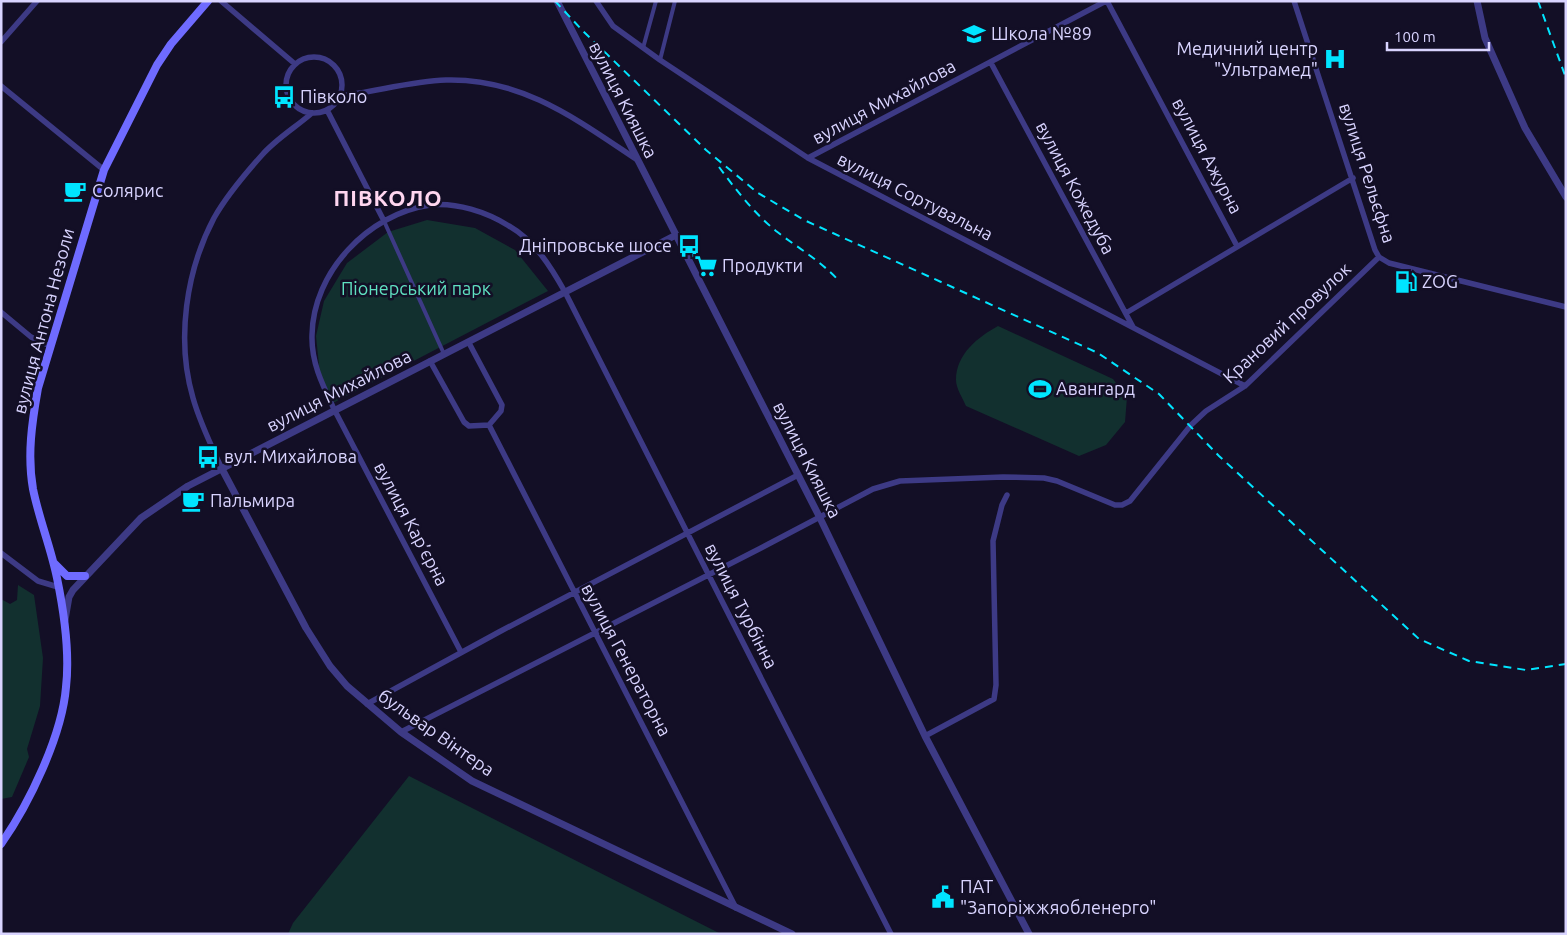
<svg xmlns="http://www.w3.org/2000/svg" width="1567" height="935" viewBox="0 0 1567 935" font-family="Ubuntu,sans-serif">
<style>
.green{fill:#12302f}
.lines{fill:none;stroke-linecap:round;stroke-linejoin:round}
.pedestrian{stroke:#3d3a85;stroke-width:4}
.minor{stroke:#3d3a85;stroke-width:5.5}
.tertiary{stroke:#3d3a85;stroke-width:7}
.secondary{stroke:#6f6bff;stroke-width:8}
.rail{stroke:#00e5ff;stroke-width:2;stroke-dasharray:8 6;stroke-linecap:butt}
.labels{text-anchor:middle;stroke-width:5;stroke-linejoin:round;paint-order:stroke}
.poi-label{font-size:18px;fill:#d9d4ff;stroke:#130f26;text-anchor:start}
.street-label{font-size:18px;fill:#d9d4ff;stroke:#130f26}
.park-label{font-size:18px;fill:#5fe0c0;stroke:#130f26}
.district-label{font-size:22px;font-weight:bold;letter-spacing:1px;fill:#ffd6f0;stroke:#130f26}
</style>
<rect width="100%" height="100%" fill="#130f26"/>
<path class="green" d="M427,220l48,8 40,22 33,41 -215,112 -13,-28 -4,-39 8,-35 23,-38 41,-31z
M998,326l115,53 14,18 -2,25 -19,23 -27,11 -113,-50c-3,-7 -10,-18 -10,-26 0,-26 22,-43 42,-54z
M18,585l16,10 9,63 -3,48 -13,43 2,8 -17,40 -11,2v-200l9,5 7,-4z
M409,776l312,158h-433l5,-11z"/>
<g class="lines">
<path class="pedestrian" d="M643,48l13,-47
M660,60l15,-59
M384,221l60,133"/>
<path class="minor" d="M221,1l74,63
M596,1l17,25 47,34 148,98 437,228
M1107,1l130,245
M1294,1l81,249 4,7 10,6 177,44
M1,42l36,-41
M286 85a28 28 0 1 1 56 0a28 28 0 1 1-56 0Z
M991,63l142,264
M1,86l103,84
M340,96c35,-4 71,-15 106,-16 76,-2 130,39 190,79
M327,110l57,111
M808,158l298,-157
M1,312l30,25 19,9
M1126,313l227,-135
M430,361l34,61 5,4 20,-1 12,-14 1,-6 -33,-62
M489,425l247,483
M222,469c-11,-24 -22,-46 -29,-71 -17,-58 -7,-127 21,-180 13,-23 31,-44 48,-63 14,-16 34,-28 50,-42
M1,553l37,28 20,6
M461,652l-126,-241c-12,-25 -24,-48 -23,-76 1,-63 56,-121 118,-130 26,-3 57,7 79,21 26,15 42,41 56,66l326,642
M367,704l132,-72 299,-157
M401,732l360,-184 112,-59 27,-8 103,-4 41,1 13,3 58,24h7l8,-4 61,-76 15,-14 39,-25 134,-129
M925,736l69,-37 2,-14 -3,-144 9,-36 5,-10"/>
<path class="tertiary" d="M557,1l263,517 105,218 104,198
M1477,1l8,37 40,90 41,69
M222,469l84,159 24,38 17,20 54,46 71,49 320,153
M65,620l4,-23 4,-7 68,-72 47,-32 486,-250"/>
<path class="secondary" d="M54,563l13,13h18
M1,844c28,-40 61,-108 65,-157 4,-35 -2,-75 -9,-109 -6,-30 -18,-59 -24,-89 -6,-34 -1,-67 5,-101l66,-218 53,-105 14,-21 37,-43"/>
<path class="rail" d="M555,1l28,30 123,119 52,43 46,27 294,133 61,41 60,62 200,183 50,22 57,9 40,-6
M1538,1l28,77
M719,167c17,23 35,46 57,64 22,17 45,30 64,51"/>
</g>
<defs>
<symbol id="school-bare" viewBox="-9 -9 18 18"><path d="M0-5L7-2L0 1L-7-2ZM-4 1L0 2.5L4 1V4Q0 6-4 4Z" fill="#00e5ff" stroke="#130f26" stroke-width="2.5" paint-order="stroke"/></symbol>
<symbol id="hospital-bare" viewBox="-9 -9 18 18"><path d="M-5-5h3v3.5h4V-5h3V5h-3V1.5h-4V5h-3Z" fill="#00e5ff" stroke="#130f26" stroke-width="2.5" paint-order="stroke"/></symbol>
<symbol id="bus-bare" viewBox="-9 -9 18 18"><path d="M-5-6H5V4H4V6H2V4H-2V6H-4V4H-5ZM-3.5-4V0h7V-4ZM-3.5 1.2v1.5H-2V1.2ZM2 1.2v1.5H3.5V1.2Z" fill="#00e5ff" stroke="#130f26" stroke-width="2.5" paint-order="stroke"/></symbol>
<symbol id="cafe-bare" viewBox="-9 -9 18 18"><path d="M-5.5-4.5H6V0H3Q3 3.5 0 3.5H-2.5Q-5.5 3.5-5.5 0ZM3-3.2v2h1.7v-2ZM-6 4.5H4V6H-6Z" fill="#00e5ff" stroke="#130f26" stroke-width="2.5" paint-order="stroke"/></symbol>
<symbol id="supermarket-bare" viewBox="-9 -9 18 18"><path d="M-6-5.5h2.5l.6 2H6L4.5 2H-2.5L-4.4-4H-6ZM-1.5 3.2a1.3 1.3 0 1 0 .1 0ZM3 3.2a1.3 1.3 0 1 0 .1 0Z" fill="#00e5ff" stroke="#130f26" stroke-width="2.5" paint-order="stroke"/></symbol>
<symbol id="fuel-bare" viewBox="-9 -9 18 18"><path d="M-5.5-6h7V0h2V4h1.3V-2.5L3-4.5l.8-.8L6-3V5H2.5V1h-1V6h-7ZM-4.2-4.7v3.2H.2V-4.7Z" fill="#00e5ff" stroke="#130f26" stroke-width="2.5" paint-order="stroke"/></symbol>
<symbol id="stadium-bare" viewBox="-9 -9 18 18"><path d="M0-5a6.5 5 0 1 0 0 10a6.5 5 0 1 0 0-10ZM-3.5-1.8h7v3.6h-7Z" fill="#00e5ff" stroke="#130f26" stroke-width="2.5" paint-order="stroke"/></symbol>
<symbol id="civic-bare" viewBox="-9 -9 18 18"><path d="M-.6-6.5H3V-4.5H.6V-3L4-1V1h2V6H-6V1h2V-1L-.6-3ZM-1.2 2.5V6h2.4V2.5Z" fill="#00e5ff" stroke="#130f26" stroke-width="2.5" paint-order="stroke"/></symbol>
</defs>
<g fill-rule="evenodd">
<use href="#school-bare" x="958" y="18" width="32" height="32"/>
<use href="#hospital-bare" x="1319" y="43" width="32" height="32"/>
<use href="#bus-bare" x="268" y="81" width="32" height="32"/>
<use href="#cafe-bare" x="59" y="175" width="32" height="32"/>
<use href="#bus-bare" x="673" y="230" width="32" height="32"/>
<use href="#supermarket-bare" x="690" y="250" width="32" height="32"/>
<use href="#fuel-bare" x="1390" y="266" width="32" height="32"/>
<use href="#stadium-bare" x="1024" y="373" width="32" height="32"/>
<use href="#bus-bare" x="192" y="441" width="32" height="32"/>
<use href="#cafe-bare" x="177" y="485" width="32" height="32"/>
<use href="#civic-bare" x="927" y="881" width="32" height="32"/>
</g>
<g class="labels">
<g class="poi-label">
<text x="991" y="40">Школа №89</text>
<text x="1318" y="55" text-anchor="end">Медичний центр<tspan x="1318" dy="21">"Ультрамед"</tspan></text>
<text x="300" y="103">Півколо</text>
<text x="92" y="197">Солярис</text>
<text x="672" y="252" text-anchor="end">Дніпровське шосе</text>
<text x="722" y="272">Продукти</text>
<text x="1422" y="288">ZOG</text>
<text x="1056" y="395">Авангард</text>
<text x="224" y="463">вул. Михайлова</text>
<text x="210" y="507">Пальмира</text>
<text x="960" y="893">ПАТ<tspan x="960" dy="21">"Запоріжжяобленерго"</tspan></text>
</g>
<g class="street-label">
<text transform="translate(623 100) rotate(63)" y="6">вулиця Кияшка</text>
<text transform="translate(884 102) rotate(-28)" y="6">вулиця Михайлова</text>
<text transform="translate(1207 156) rotate(62)" y="6">вулиця Ажурна</text>
<text transform="translate(1367 173) rotate(72)" y="6">вулиця Рельєфна</text>
<text transform="translate(1075 188) rotate(62)" y="6">вулиця Кожедуба</text>
<text transform="translate(915 197) rotate(27)" y="6">вулиця Сортувальна</text>
<text transform="translate(44 321) rotate(-75)" y="6">вулиця Антона Незоли</text>
<text transform="translate(1287 323) rotate(-43)" y="6">Крановий провулок</text>
<text transform="translate(339 391) rotate(-27)" y="6">вулиця Михайлова</text>
<text transform="translate(807 460) rotate(63)" y="6">вулиця Кияшка</text>
<text transform="translate(411 524) rotate(62)" y="6">вулиця Кар’єрна</text>
<text transform="translate(741 606) rotate(63)" y="6">вулиця Турбінна</text>
<text transform="translate(626 660) rotate(62)" y="6">вулиця Генераторна</text>
<text transform="translate(436 733) rotate(35)" y="6">бульвар Вінтера</text>
</g>
<g class="park-label">
<text x="416" y="295">Піонерський парк</text>
</g>
<g class="district-label">
<text x="388" y="206">ПІВКОЛО</text>
</g>
</g>
<rect width="1567" height="935" fill="none" stroke="#d9d4ff" stroke-width="5"/>
<path d="M1387 42v8h102v-8" fill="none" stroke="#d9d4ff" stroke-width="2.5"/>
<text x="1394" y="42" font-size="15" fill="#d9d4ff" stroke="#130f26" stroke-width="4" paint-order="stroke">100 m</text>
</svg>
